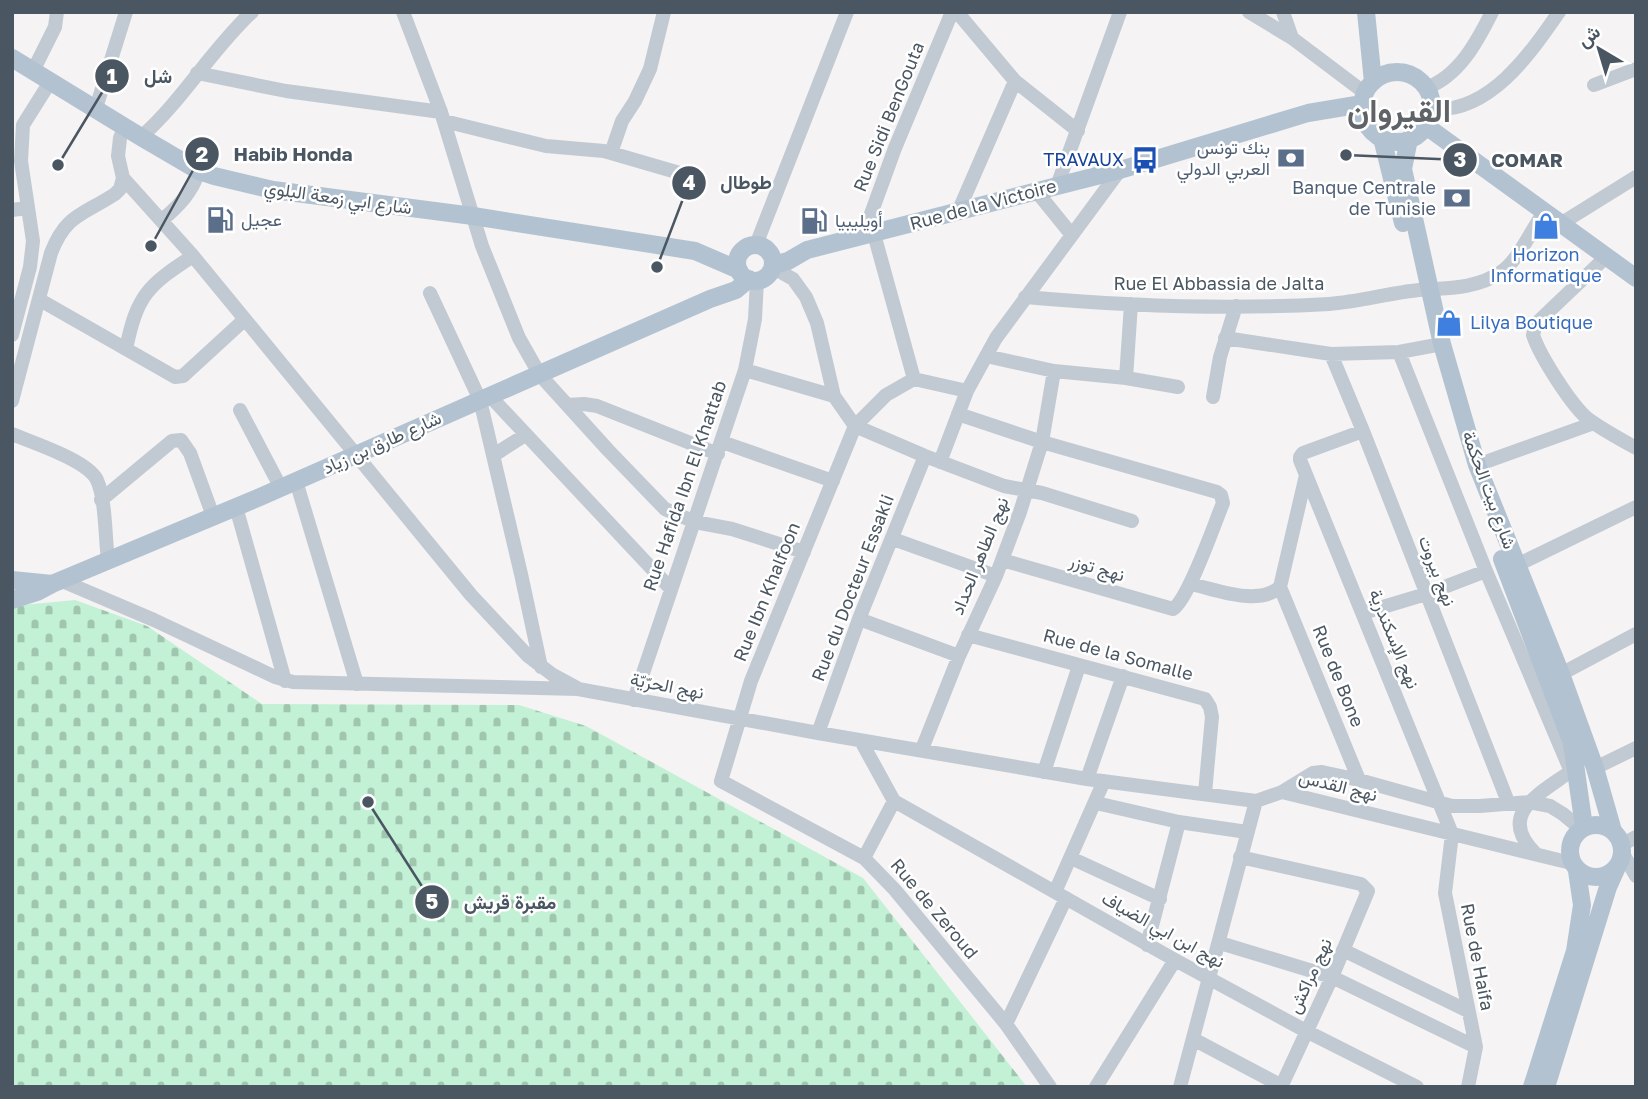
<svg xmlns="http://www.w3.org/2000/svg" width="1648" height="1099" viewBox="0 0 1648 1099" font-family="'Golos Text',Vazirmatn,sans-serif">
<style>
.cemetery{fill:url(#cemetery-stones)}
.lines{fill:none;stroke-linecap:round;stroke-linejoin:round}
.minor{stroke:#c1cad2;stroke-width:14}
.major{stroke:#b3c2d1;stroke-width:18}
.labels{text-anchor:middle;stroke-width:5;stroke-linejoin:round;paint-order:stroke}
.street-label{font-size:18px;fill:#4a5661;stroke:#fff}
.service-label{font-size:18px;fill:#4e5e75;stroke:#fff;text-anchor:end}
.transit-label{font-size:18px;fill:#164399;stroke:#fff;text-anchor:end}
.shop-label{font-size:18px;fill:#366cbe;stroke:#fff}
.town-label{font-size:32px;font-weight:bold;fill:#5f6368;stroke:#fff}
.leader{fill:none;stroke:#4a5661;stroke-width:2.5}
.callout-dot{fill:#4a5661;stroke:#fff;stroke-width:2.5}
.mark-label{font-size:21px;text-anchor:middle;font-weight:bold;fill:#fff}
.callout-label{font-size:19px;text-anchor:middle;font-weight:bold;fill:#4a5661;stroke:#fff;stroke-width:5;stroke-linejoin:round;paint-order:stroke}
</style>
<defs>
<pattern id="cemetery-stones" width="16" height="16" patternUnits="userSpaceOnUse" patternTransform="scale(1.75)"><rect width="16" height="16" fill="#c3f1d5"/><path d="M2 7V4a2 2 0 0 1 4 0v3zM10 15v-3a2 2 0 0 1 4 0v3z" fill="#a0c6b0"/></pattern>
</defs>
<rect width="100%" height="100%" fill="#f5f3f3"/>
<path class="cemetery" d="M75,600l72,26 115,78 257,1 67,21 277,152 164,209h-1015v-481z"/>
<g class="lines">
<path class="minor" d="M403,12l38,100 41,134 37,92 21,37 68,75 57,59 30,13 37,7 72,23
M957,12l58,69 63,50
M1249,12l43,26 73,55
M1283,12l9,26
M33,71l22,-44 2,-15
M197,73l89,18 155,21
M1594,85l42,-16
M1426,88c33,-12 51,-46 66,-76
M96,108l30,-96
M1431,109c58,5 99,-55 128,-97
M444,121l102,25 58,5 86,25
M125,126l-5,12 -2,18 5,22 70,78 278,339 57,61 25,19 24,13
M141,137c42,-37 70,-87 111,-125
M611,153l11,-32 13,-20 15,-32 14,-57
M1057,186l63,-174
M1037,192l34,42
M12,210l15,-2
M958,212l57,-131
M162,220c17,-14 30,-28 37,-49
M1562,223l74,-46
M874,234l40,145 53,12
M863,236l32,-88 57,-136
M756,245l91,-233
M1606,257l-63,60 -7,7 -3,11c7,21 38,70 55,84 15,11 32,20 48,29
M772,267l21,12 13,18 11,26 17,73 21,30 70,30 79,30 38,7 90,28
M430,293l50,107 41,174 20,93
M1025,297c101,9 203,13 304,7 30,-2 60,-11 90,-14 27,-2 58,-1 82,-18 17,-11 31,-43 43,-60
M40,300l135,77 8,-1 61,-56
M12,335l18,-68 3,-26 -12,-80 2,-36 27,-43
M1225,338l106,16 68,-2 43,-8
M126,349c11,-54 22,-64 67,-93
M1399,352l87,219 86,203
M1331,354l32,77 145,371
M986,356l68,15 72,7 52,9
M745,370l89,26
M1126,378l5,-74
M914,379l-28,16 -31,31 -104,255 -30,100 143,77 31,32 111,134 44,63
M489,395l181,193
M1213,397l7,-40 16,-51
M12,401l39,-148c15,-39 32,-38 64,-59l5,-5 3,-11
M567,405l17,-1 13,2 121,48
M240,410l41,78
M958,414l84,28 175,50 4,3 2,8c-9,22 -34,95 -50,106l-171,-49
M1363,431l-60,22 -3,4v3l152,374 -7,59 31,154 -8,40
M12,434c21,9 75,26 85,46 9,20 8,58 11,80
M722,442l111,39
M494,455l31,-20
M940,462l27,-71 29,-53 124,-168
M1477,465l117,-42
M296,481l61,203
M101,500l71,-59 9,-1 9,13 23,63
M236,507l49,174
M893,539l103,37
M1517,565l119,-58
M60,580l94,40 121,57 18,5 285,7 240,44 269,46 169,22 26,-9 31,-19 9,-1 37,8 93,26h28l49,-4 21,4 13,8 18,15
M1190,584c26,5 68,23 90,3l26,-112
M1280,587l79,193
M1363,613l63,-19 60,-23
M859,619l100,37
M968,635l237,64 5,8 2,10 -7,76
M1561,674l75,-40
M634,700l111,-330 10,-51 2,-39
M818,733l41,-114 66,-163
M861,741l33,60 -30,57
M922,749l37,-93 37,-80 24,-64 22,-70 12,-71
M1595,768l41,-20
M1044,772l35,-106
M1087,779l36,-103
M1282,792l289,71
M894,801l281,159 131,71 111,56
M1096,803l83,19 68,10
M1621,845l15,-8
M1622,852l14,24
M1536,854c-41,-40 4,-60 35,-83
M1240,857l121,27 7,7 -36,86 -51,110
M1071,858l89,41
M1055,892l49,-111
M1220,943l112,34 144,70
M1147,945l32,-123
M1343,950l125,61
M1006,1024l60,-126
M1193,1039l89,47
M1096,1087l79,-127
M1180,1087l76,-286"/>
<path class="major" d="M1366,12l7,70
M12,58l129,79 58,34 15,5 59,14 200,26 222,35 44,19
M1362 107a35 35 0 1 1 70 0a35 35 0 1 1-70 0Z
M1426,126l210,152
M1382,138l21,85
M1409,139l-6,30 39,175 35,121 84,209 34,94 18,63
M737 263a18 18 0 1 1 36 0a18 18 0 1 1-36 0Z
M773,265l15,-4 19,-11 313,-80 188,-57 54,-9
M1502,559l70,184 12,84
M12,580l40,4
M12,600l25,-8 15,-8 208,-87 450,-198 26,-9 13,-11
M1570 851a26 26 0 1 1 52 0a26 26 0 1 1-52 0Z
M1532,1087l43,-136 7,-46 -5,-34
M1546,1087l62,-200 9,-20"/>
</g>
<defs>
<symbol id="bank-bare" viewBox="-9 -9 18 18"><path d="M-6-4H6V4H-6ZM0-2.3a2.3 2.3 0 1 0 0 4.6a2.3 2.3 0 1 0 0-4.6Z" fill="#5c6f8a" stroke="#fff" stroke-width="2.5" paint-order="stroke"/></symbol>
<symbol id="bus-bare" viewBox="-9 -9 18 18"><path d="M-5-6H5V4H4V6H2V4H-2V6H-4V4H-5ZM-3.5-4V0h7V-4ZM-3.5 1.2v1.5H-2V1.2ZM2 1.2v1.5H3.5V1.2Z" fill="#1a4fb4" stroke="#fff" stroke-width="2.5" paint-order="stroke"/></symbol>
<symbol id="fuel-bare" viewBox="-9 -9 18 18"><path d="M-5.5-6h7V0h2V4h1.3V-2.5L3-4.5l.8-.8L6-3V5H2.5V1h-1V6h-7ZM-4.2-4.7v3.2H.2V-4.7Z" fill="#5c6f8a" stroke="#fff" stroke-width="2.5" paint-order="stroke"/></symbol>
<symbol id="shop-bare" viewBox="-9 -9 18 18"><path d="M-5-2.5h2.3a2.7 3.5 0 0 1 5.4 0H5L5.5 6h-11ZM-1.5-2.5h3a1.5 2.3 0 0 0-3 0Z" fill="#3f7fe0" stroke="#fff" stroke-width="2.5" paint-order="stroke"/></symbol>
</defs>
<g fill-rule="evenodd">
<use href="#bank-bare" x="1272" y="139" width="38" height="38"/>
<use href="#bus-bare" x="1126" y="141" width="38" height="38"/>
<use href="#bank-bare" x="1438" y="179" width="38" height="38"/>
<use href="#fuel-bare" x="201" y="201" width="38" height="38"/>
<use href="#fuel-bare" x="795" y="202" width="38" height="38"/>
<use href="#shop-bare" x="1527" y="207" width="38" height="38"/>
<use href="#shop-bare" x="1430" y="304" width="38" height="38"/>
</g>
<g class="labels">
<g class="street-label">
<text transform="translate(889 117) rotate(-68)" y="6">Rue Sidi BenGouta</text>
<text transform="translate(338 198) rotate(8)" y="6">شارع ابي زمعة البلوي</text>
<text transform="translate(983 205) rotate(-15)" y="6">Rue de la Victoire</text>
<text x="1219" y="290">Rue El Abbassia de Jalta</text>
<text transform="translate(382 443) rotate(-24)" y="6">شارع طارق بن زياد</text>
<text transform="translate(685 486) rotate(-71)" y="6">Rue Hafida Ibn El Khattab</text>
<text transform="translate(1489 490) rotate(70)" y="6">شارع بيت الحكمة</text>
<text transform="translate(980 556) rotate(-68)" y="6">نهج الطاهر الحداد</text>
<text transform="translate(1097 568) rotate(16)" y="6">نهج توزر</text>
<text transform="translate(1437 571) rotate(69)" y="6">نهج بيروت</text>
<text transform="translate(853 588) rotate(-69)" y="6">Rue du Docteur Essakli</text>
<text transform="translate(767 592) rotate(-68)" y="6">Rue Ibn Khalfoon</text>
<text transform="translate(1394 639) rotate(68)" y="6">نهج الإسكندرية</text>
<text transform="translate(1118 655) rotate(15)" y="6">Rue de la Somalle</text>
<text transform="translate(1338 676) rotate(68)" y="6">Rue de Bone</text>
<text transform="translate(667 686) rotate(11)" y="6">نهج الحرّيّة</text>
<text transform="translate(1338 786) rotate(14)" y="6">نهج القدس</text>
<text transform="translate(934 909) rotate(50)" y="6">Rue de Zeroud</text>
<text transform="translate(1163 930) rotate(29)" y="6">نهج ابن ابي الضياف</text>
<text transform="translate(1477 957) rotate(79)" y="6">Rue de Haifa</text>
<text transform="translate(1310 976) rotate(-65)" y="6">نهج مراكش</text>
</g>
<g class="service-label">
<text x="1270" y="154">بنك تونس<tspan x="1270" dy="21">العربي الدولي</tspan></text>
<text x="1436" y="194">Banque Centrale<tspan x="1436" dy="21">de Tunisie</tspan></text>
<text x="241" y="226" text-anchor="start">عجيل</text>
<text x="835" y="227" text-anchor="start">أويليبيا</text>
</g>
<g class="transit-label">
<text x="1124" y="166">TRAVAUX</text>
</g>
<g class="shop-label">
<text x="1546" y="261">Horizon<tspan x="1546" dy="21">Informatique</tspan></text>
<text x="1470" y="329" text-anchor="start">Lilya Boutique</text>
</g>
<g class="town-label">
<text x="1399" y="122">القيروان</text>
</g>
</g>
<path class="leader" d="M58 165L112 76M151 246L202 154M1346 155L1460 160M657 267L689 183M368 802L432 902"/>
<g class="callout-dot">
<circle cx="58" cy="165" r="7"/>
<circle cx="151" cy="246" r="7"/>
<circle cx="1346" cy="155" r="7"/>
<circle cx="657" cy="267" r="7"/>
<circle cx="368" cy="802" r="7"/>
<circle cx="112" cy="76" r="18"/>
<circle cx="202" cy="154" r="18"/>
<circle cx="1460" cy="160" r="18"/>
<circle cx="689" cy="183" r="18"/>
<circle cx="432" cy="902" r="18"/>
</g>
<g class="mark-label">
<text x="112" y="84">1</text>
<text x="202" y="162">2</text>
<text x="1460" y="167">3</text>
<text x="689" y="190">4</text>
<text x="432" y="909">5</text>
</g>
<g class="callout-label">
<text x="158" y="83">شل</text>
<text x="293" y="161">Habib Honda</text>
<text x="1527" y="167">COMAR</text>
<text x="746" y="189">طوطال</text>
<text x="510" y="909">مقبرة قريش</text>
</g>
<rect width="1648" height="1099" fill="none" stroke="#4a5661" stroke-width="28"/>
<g transform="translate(1599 49) rotate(322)" stroke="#ffffff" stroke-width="5" paint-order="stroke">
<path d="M0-5L12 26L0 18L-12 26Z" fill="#4a5661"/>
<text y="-10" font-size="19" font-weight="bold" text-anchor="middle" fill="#4a5661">ش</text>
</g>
</svg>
